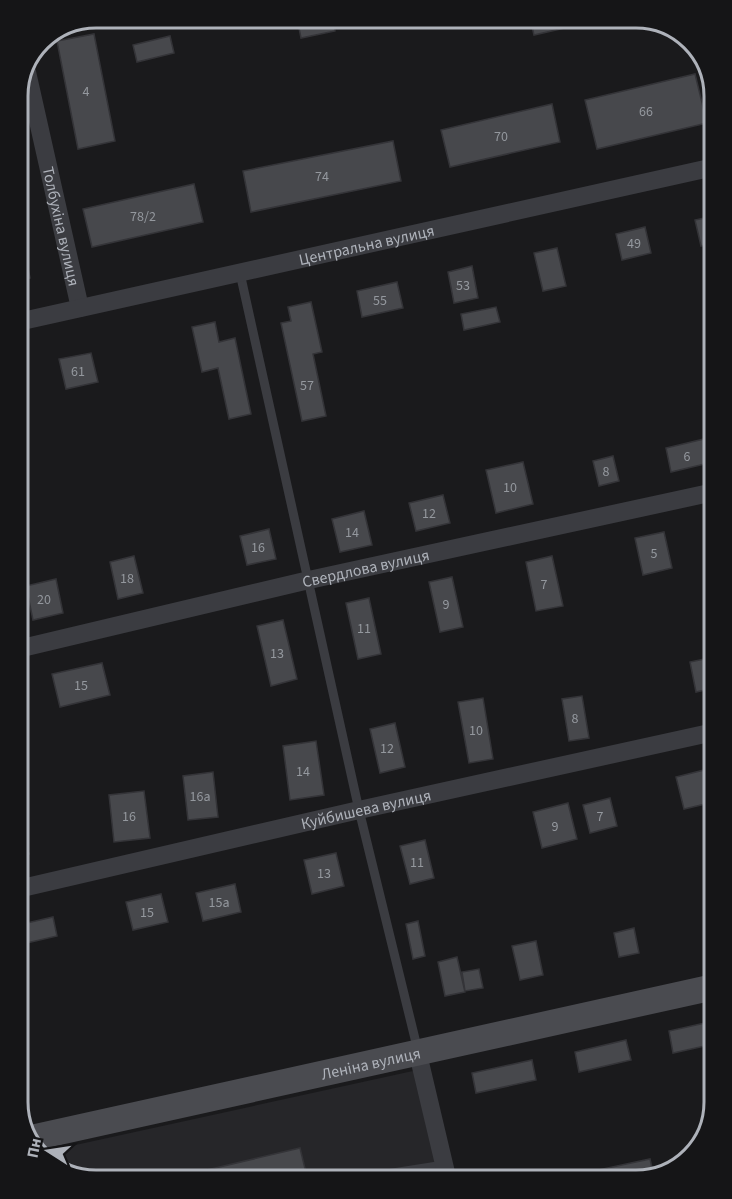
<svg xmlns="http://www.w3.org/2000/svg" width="732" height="1199" viewBox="0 0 732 1199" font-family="'Source Sans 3',sans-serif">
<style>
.built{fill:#262629}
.building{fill:#47484c;stroke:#343438;stroke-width:1.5}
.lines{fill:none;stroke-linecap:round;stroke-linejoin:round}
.service{stroke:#3b3c41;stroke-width:9}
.minor{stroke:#3b3c41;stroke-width:18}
.secondary{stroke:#4a4b50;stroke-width:26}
.labels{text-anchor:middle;stroke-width:4.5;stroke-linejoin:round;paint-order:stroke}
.number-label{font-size:14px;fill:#94989e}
.street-label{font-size:16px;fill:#aeb2ba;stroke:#151517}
.rim{fill:none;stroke:#aeb2ba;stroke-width:3}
</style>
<rect width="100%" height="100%" fill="#1a1a1c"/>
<path class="built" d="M422,1069l26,112h-357l-38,-13 -14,-15z"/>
<path class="building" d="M151,18h27l-25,6z
M297,18h36l2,13 -34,7z
M530,18h46l2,7 -44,10z
M94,34l21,107 -37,8 -21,-108z
M170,36l4,17 -37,9 -4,-17z
M695,74l12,49 -110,26 -12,-49z
M552,104l8,38 -110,25 -9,-37z
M393,141l8,40 -150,31 -8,-41z
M18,169l5,22 -5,1z
M194,184l9,38 -111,25 -9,-38z
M714,216v27l-13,3 -6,-26z
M645,227l6,26 -29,7 -6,-26z
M557,248l9,38 -23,5 -9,-38z
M25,254l5,24 -12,3v-26z
M472,266l6,32 -24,5 -6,-31z
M397,282l6,26 -41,9 -5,-26z
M311,302l11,50 -9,2 13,62 -24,5 -21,-98 10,-2 -3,-14z
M496,307l4,15 -36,8 -3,-16z
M215,322l4,20 16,-4 16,76 -22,5 -11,-51 -16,4 -10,-45z
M91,353l7,29 -32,7 -7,-30z
M704,439l5,24 -38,9 -5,-24z
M613,456l6,25 -20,5 -6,-25z
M523,462l10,42 -37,9 -10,-43z
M443,495l7,28 -34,8 -7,-28z
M364,511l8,34 -32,7 -8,-33z
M269,529l7,30 -29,6 -7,-29z
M664,532l8,36 -29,7 -8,-37z
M134,556l9,37 -25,6 -8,-37z
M552,556l11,50 -27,5 -10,-49z
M452,577l11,50 -23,5 -11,-50z
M56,579l7,34 -30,7 -7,-34z
M369,598l12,56 -23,5 -12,-56z
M283,620l14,59 -26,7 -14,-60z
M714,657v31l-18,4 -6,-30z
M102,663l8,32 -50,12 -8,-33z
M582,696l7,42 -20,3 -7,-42z
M483,698l10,61 -24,4 -11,-61z
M395,723l10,44 -25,6 -10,-44z
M316,741l8,54 -34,5 -7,-54z
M708,769l6,33 -30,7 -8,-32z
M213,772l5,45 -30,3 -5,-44z
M144,791l6,47 -36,4 -5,-47z
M610,798l7,28 -27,7 -7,-28z
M568,803l9,36 -35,9 -9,-36z
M18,816l11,38 -11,3z
M425,840l9,38 -24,6 -10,-38z
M336,853l8,33 -32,8 -8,-34z
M235,884l6,28 -38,9 -7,-28z
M161,894l7,28 -35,8 -7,-28z
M53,917l4,19 -39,9v-20z
M418,921l7,35 -12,3 -7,-35z
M634,928l5,25 -20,4 -5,-24z
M536,941l7,34 -23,5 -8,-34z
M457,957l8,35 -20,4 -7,-34z
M479,969l4,19 -18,3 -3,-19z
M714,1021v23l-41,9 -4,-22z
M626,1040l5,20 -52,12 -4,-20z
M532,1060l4,20 -60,13 -4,-20z
M300,1148l8,33h-112l-2,-8z
M650,1159l4,18 -18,4h-36l-2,-11z"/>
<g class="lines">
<path class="service" d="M240,273l119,537 59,241
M381,1181l-1,-6 64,-10"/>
<g class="minor">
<path id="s1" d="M27,72l53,236"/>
<path id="s2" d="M18,322l696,-155"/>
<path id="s3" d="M18,649l291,-69 405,-88"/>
<path id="s4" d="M18,889l341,-79 355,-78"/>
<path d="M418,1054l30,127"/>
</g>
<path class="secondary" id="s5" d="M27,1139l687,-152"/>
</g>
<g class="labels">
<g class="number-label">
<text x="86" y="96">4</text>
<text x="646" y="116">66</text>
<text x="501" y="141">70</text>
<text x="322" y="181">74</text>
<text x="143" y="221">78/2</text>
<text x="634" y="248">49</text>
<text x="463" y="290">53</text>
<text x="380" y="305">55</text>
<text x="78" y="376">61</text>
<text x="307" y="390">57</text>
<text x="687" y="461">6</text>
<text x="606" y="476">8</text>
<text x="510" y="492">10</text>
<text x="429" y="518">12</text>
<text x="352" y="537">14</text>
<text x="258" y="552">16</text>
<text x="654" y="558">5</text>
<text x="127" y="583">18</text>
<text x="544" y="589">7</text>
<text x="44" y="604">20</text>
<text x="446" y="609">9</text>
<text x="364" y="633">11</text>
<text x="277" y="658">13</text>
<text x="81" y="690">15</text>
<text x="575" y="723">8</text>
<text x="476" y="735">10</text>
<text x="387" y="753">12</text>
<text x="303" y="776">14</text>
<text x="200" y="801">16а</text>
<text x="129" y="821">16</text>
<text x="600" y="821">7</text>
<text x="555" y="831">9</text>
<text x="417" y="867">11</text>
<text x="324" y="878">13</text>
<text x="219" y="907">15а</text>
<text x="147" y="917">15</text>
</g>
<g class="street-label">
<text dy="6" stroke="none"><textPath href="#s1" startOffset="158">Толбухіна вулиця</textPath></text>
<text dy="6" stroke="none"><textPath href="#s2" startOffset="357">Центральна вулиця</textPath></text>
<text dy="6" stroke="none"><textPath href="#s3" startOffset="357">Свердлова вулиця</textPath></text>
<text dy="6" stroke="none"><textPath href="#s4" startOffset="357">Куйбишева вулиця</textPath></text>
<text dy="6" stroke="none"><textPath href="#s5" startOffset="352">Леніна вулиця</textPath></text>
</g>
</g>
<path d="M0 0H732V1199H0ZM96 28H636A68 68 0 0 1 704 96V1102A68 68 0 0 1 636 1170H96A68 68 0 0 1 28 1102V96A68 68 0 0 1 96 28Z" fill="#151517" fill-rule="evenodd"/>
<path class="rim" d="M96 28H636A68 68 0 0 1 704 96V1102A68 68 0 0 1 636 1170H96A68 68 0 0 1 28 1102V96A68 68 0 0 1 96 28Z"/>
<g transform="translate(48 1151) rotate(282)" stroke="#151517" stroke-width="4.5" paint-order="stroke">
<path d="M0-4.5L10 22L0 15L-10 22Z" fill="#aeb2ba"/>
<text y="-9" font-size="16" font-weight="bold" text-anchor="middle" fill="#aeb2ba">Пн</text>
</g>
</svg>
